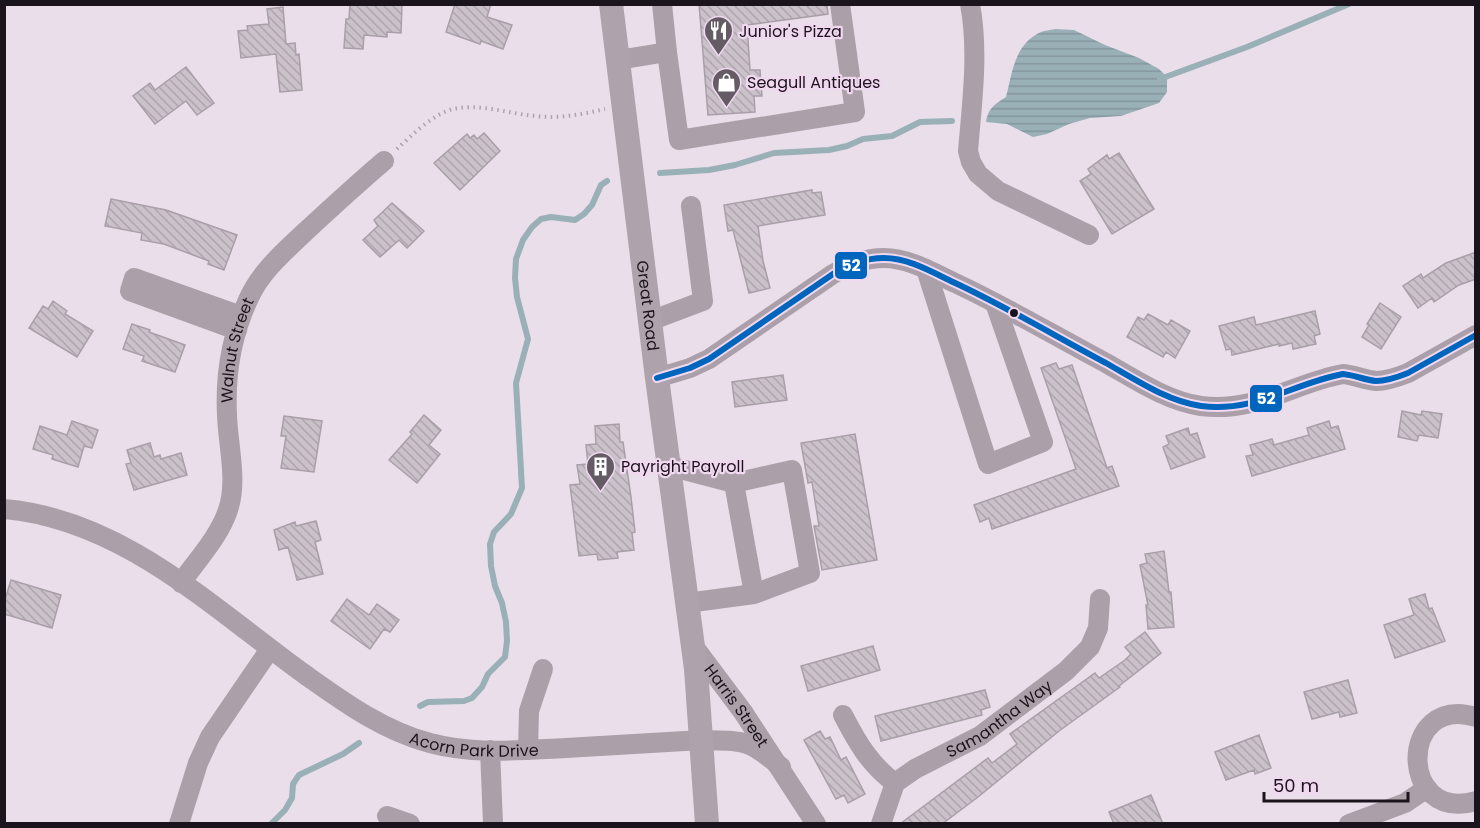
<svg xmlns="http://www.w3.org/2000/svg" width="1480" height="828" viewBox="0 0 1480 828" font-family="Poppins,sans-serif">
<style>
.water{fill:url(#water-rules)}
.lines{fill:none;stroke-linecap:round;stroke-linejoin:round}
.stream{stroke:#9ab0b7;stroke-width:6}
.building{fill:url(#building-back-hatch);stroke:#a89fa8;stroke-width:1.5}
.path{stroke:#aea3ac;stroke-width:4;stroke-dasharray:1.5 4.5;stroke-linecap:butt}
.minor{stroke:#aba0a9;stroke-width:20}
.major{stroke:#aea2ac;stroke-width:24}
.bus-1-casing{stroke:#f0d8f0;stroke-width:10}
.bus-1{stroke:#0065bd;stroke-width:6}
.bus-dot{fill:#1c141c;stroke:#f0d8f0;stroke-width:2}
.labels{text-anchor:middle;stroke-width:4.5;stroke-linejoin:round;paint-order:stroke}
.poi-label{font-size:16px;fill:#1c141c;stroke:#f0d8f0;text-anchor:start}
.street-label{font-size:16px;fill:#1c141c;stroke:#f0d8f0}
.line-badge{stroke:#f0d8f0;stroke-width:2}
.badge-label{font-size:16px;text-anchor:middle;font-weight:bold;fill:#fff}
</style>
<defs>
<pattern id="water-rules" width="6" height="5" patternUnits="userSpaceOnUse" patternTransform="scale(1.5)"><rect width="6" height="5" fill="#9ab0b7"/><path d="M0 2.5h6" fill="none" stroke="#84969d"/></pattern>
<pattern id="building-back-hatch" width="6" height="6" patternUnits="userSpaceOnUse" patternTransform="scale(1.5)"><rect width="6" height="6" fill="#cbc1cb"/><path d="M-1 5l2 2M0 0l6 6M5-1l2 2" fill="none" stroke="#aea5ae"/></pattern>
</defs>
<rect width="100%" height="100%" fill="#eadeea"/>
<path class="water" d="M1055,29l19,1 31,15 34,13 20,11 8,8v15l-8,11 -38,13 -31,2 -21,6 -22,10 -14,3 -26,-13 -21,-2c2,-14 9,-18 20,-25 6,-23 8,-50 31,-63 5,-3 13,-4 18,-5z"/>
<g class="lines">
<path class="stream" d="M1160,79l87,-32 102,-43
M660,173l49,-3 26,-5 39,-12 55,-3 18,-4 16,-7 29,-3 28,-14 32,-1
M420,706l8,-4 36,-1 8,-3 10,-11 6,-13 17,-17 2,-16 -1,-19 -4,-19 -7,-17 -4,-20 -1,-22 4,-12 17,-18 11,-26 -6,-105 12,-44 -11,-42 -2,-19 1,-19 7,-19 9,-13 9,-8 10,-2 24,3 9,-6 8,-9 9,-20 6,-4
M271,824l14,-14 7,-12 1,-14 6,-9 44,-21 16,-11"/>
</g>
<path class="building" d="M350,4h52l-1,29 -14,-1v5l-23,-2 -1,14 -19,-1 2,-29h3z
M455,4h36l-4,13 25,8 -9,24 -22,-8 -1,3 -34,-12z
M699,4h128l1,10 -81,11 3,45h10l2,26h-8l1,16 -47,3z
M283,7l3,37 9,-1 1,12 3,-1 3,36 -22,2 -4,-38 -35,4 -3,-27 10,-1 -1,-4 22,-2 -2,-15z
M186,67l28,36 -17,12 -11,-14 -31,23 -22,-28 17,-13 5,7z
M484,133l16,18 -40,39 -26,-27 33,-29 3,4 4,-3 3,4z
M1119,153l35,56 -42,25 -32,-53 11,-7 -3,-5 19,-14 2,4z
M812,190v3l9,-1 4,23 -67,11 5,35 7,27 -21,5 -16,-63 -5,1 -4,-26z
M111,199l55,11 71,25 -13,35 -16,-6 1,-3 -45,-17 -23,-4 1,-7 -37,-7z
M392,203l32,28 -17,17 -8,-8 -19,17 -17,-17 15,-14 -4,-6z
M1476,252v27l-17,6 -25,17 -2,-4 -14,10 -15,-22 18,-12 2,4 23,-15z
M53,301l14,10 -2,3 28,17 -16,26 -48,-29 14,-22 5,3z
M1380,303l21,14 -20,32 -19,-12 7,-12 -2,-1z
M1315,311l5,23 -6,2 2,8 -23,5 -1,-6 -13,3v-2l-47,11 -1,-6 -5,1 -7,-24 35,-9 2,8z
M1148,314l20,11 3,-5 19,11 -15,27 -9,-6 -3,5 -36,-20 11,-20 6,3z
M132,324l18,6 -1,2 36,13 -10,27 -33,-11 2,-5 -21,-7z
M1056,363l3,6 13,-4 35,103 5,-2 7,20 -127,43 -3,-11 -9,4 -6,-17 102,-36 -35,-101z
M783,375l4,25 -52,7 -3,-25z
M1402,411l19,4 1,-4 20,3 -4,24 -19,-3 -2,6 -19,-4z
M424,415l17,15 -12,15 11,9 -23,29 -28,-23 23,-26 -2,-2z
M284,416l38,5 -8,51 -33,-4 5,-32h-5z
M72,421l26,9 -6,18 -8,-2 -6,21 -26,-8 1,-4 -20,-6 7,-23 27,9z
M1329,421l2,7 7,-2 7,23 -93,27 -6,-20 7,-1 -3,-10 22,-6 2,6 35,-10 -2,-7z
M619,424l1,18h3l8,55 4,35 -3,1 2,17 -17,2 1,6 -20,2 -1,-6 -18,2 -9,-71 10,-1 -3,-19 11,-1 -2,-19 10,-1 -1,-18z
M1188,428l2,7 7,-2 8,24 -34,12 -8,-22 6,-3 -3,-8z
M855,434l22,126 -55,10 -8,-44h5l-7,-44 -4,1 -7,-40z
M150,443l4,14 6,-2 1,4 20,-6 6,22 -53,15 -8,-26 5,-1 -4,-13z
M316,521l5,19 -6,2 8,32 -26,6 -9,-33 -9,3 -5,-20 21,-8 1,4z
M1164,551l5,41h2l3,35 -26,2 -2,-24h2l-8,-40 7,-2 -2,-9z
M11,580l50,15 -9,33 -48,-14v-11z
M1425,594l4,15 3,-1 13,33 -50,17 -11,-33 30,-10 -5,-16z
M347,599l22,16 8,-11 22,16 -9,12 -6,-3 -14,20 -39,-28z
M1145,632l16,21 -42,33 1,1 -61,44 -81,66 -36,27h-42l88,-66 4,5 25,-19 -7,-10 85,-61 4,5 26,-18 6,-6 -6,-7z
M873,646l7,24 -72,21 -7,-25z
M1348,680l9,33 -17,4 -1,-5 -27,7 -8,-27z
M985,690l5,17 -9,3 1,5 -101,26 -6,-25z
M820,731l5,8 5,-2 11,23 5,-3 19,37 -17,9 -4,-8 -8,4 -32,-59z
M1259,735l12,33 -16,6 -1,-4 -28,10 -11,-28z
M1151,795l12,29h-49l-5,-12z"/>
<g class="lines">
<path class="path" d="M397,149c15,-14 36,-35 56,-40 28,-6 56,5 83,7 23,3 47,-2 69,-7"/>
<g class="minor">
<path d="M662,4l5,48"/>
<path d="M970,4c9,48 2,98 -2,147l3,11 7,12 20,17 91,44"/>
<path d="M618,60l49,-8 12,88 176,-28 -15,-108"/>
<path d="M926,269l62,195 55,-22 -48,-139"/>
<path d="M650,321l53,-20 -12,-95"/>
<path d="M237,330l-107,-39 4,-13 107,38"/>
<path d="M657,378l33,-10 19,-9 124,-85c17,-9 31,-16 51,-16 24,0 48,14 69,24 52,24 102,54 153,81 30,17 61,38 95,43 54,7 93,-23 142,-32 11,1 22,6 33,7 11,0 22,-4 32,-8l68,-38"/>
<path d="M669,466l65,17 58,-13 18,103 -56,21 -67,9"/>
<path d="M734,483l20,111"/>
<path id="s1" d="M4,509c119,10 211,101 303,167 38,27 77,55 123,67 44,12 91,7 136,5 45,-3 91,-5 136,-8 43,1 46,-1 79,27"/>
<path id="s2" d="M181,583c16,-23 38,-46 47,-73 10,-29 0,-64 -1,-95 -2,-40 4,-78 21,-115 12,-28 36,-48 58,-69 26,-24 51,-47 78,-70"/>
<path id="s3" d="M692,644l51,68 73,112"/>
<path d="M843,715c14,27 27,50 52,68"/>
<path d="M1476,717c-78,-24 -78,107 0,84"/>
<path d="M490,750l3,74"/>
<path d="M528,750l1,-39 14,-42"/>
<path d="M387,816l23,8"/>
<path d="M179,824l19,-61 12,-26 60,-88"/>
<path id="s4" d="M881,824l14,-41 20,-14 65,-33 86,-65 24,-24 8,-19 2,-29"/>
<path d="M1349,824l56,-21 22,-15"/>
</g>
<path class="major" id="s5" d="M611,4l46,374 39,291 11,155"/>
<defs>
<path id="bus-1" d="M657,378l33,-10 19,-9 124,-85c17,-9 31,-16 51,-16 24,0 48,14 69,24 52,24 102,54 153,81 30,17 61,38 95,43 54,7 93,-23 142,-32 11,1 22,6 33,7 11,0 22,-4 32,-8l68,-38"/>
</defs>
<use href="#bus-1" class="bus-1-casing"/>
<use href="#bus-1" class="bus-1"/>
</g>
<defs>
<symbol id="restaurant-pin" viewBox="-11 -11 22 30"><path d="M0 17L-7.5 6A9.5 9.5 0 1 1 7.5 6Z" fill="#645b64" stroke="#f0d8f0"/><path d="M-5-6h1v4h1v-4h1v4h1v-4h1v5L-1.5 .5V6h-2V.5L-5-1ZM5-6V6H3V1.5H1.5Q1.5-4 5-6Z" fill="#fff"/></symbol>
<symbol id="shop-pin" viewBox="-11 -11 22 30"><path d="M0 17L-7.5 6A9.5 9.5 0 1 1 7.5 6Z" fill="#645b64" stroke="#f0d8f0"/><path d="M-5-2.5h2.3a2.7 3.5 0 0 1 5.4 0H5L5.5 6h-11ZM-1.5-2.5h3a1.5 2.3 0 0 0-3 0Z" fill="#fff"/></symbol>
<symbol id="building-pin" viewBox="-11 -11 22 30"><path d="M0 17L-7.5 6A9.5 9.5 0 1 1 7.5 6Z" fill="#645b64" stroke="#f0d8f0"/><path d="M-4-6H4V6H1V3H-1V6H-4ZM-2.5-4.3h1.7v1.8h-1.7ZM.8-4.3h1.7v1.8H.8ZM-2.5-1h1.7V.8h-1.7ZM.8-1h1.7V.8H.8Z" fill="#fff"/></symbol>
</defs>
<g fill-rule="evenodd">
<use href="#restaurant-pin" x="702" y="14" width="33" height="45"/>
<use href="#shop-pin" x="710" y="66" width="33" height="45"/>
<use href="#building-pin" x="584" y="450" width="33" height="45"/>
</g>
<circle class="bus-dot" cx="1014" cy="313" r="5"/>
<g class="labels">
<g class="poi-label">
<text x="739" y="37">Junior's Pizza</text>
<text x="747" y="88">Seagull Antiques</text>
<text x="621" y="472">Payright Payroll</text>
</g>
<g class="street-label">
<text dy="6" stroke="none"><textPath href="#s5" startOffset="304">Great Road</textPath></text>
<text dy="6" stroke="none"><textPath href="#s2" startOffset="249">Walnut Street</textPath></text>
<text dy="6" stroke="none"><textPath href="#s3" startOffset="76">Harris Street</textPath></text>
<text dy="6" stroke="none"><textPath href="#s4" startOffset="166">Samantha Way</textPath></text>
<text dy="6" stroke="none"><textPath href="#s1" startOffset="536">Acorn Park Drive</textPath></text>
</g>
</g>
<g class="line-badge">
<rect x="834" y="251" width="34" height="29" rx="6" fill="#0065bd"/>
<rect x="1249" y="384" width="34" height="29" rx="6" fill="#0065bd"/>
</g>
<g class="badge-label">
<text x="851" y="271">52</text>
<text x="1266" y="404">52</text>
</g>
<rect width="1480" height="828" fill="none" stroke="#1c141c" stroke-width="12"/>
<path d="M1264 792v9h144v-9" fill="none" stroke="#1c141c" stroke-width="3"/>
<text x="1273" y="792" font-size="18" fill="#1c141c" stroke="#f0d8f0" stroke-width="4.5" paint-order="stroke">50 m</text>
</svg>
